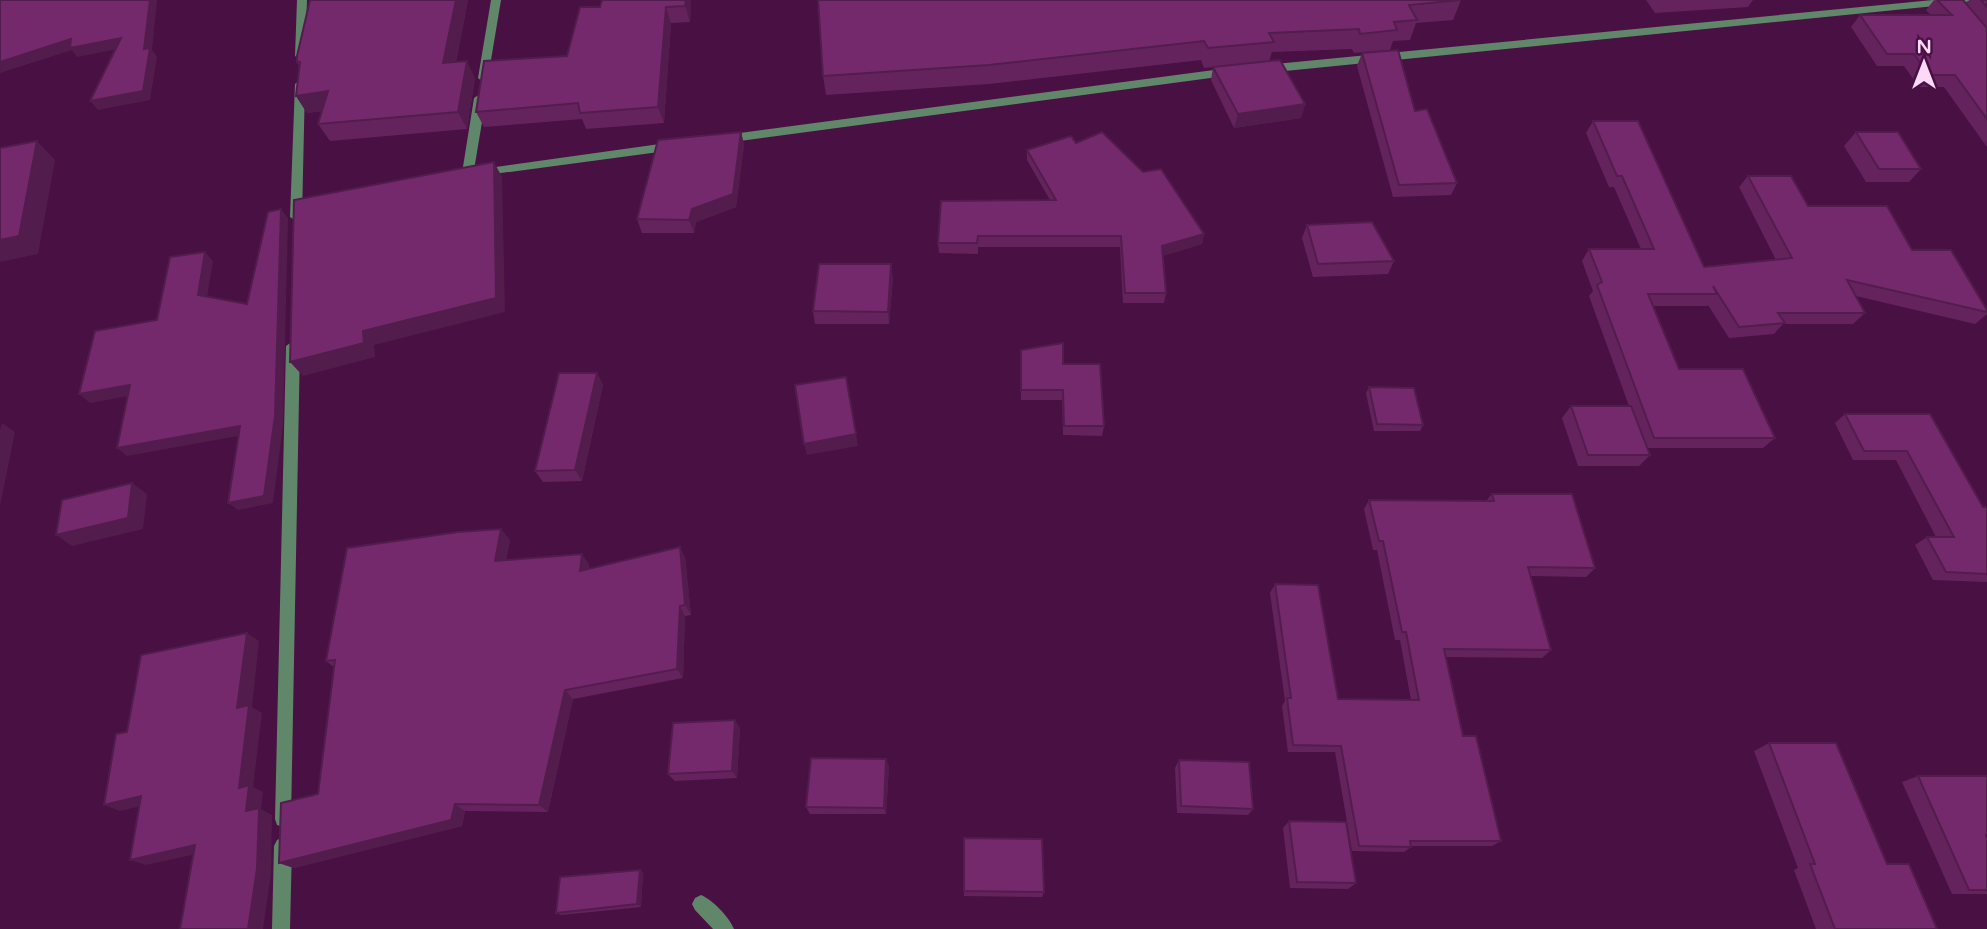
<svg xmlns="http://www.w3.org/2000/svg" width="1987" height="929" viewBox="0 0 1987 929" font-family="'Varela Round',sans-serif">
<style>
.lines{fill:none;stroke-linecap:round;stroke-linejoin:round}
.minor{fill:#61876a;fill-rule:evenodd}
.wall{fill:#65235e}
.shaded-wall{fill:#521d4c}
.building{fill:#75296d;stroke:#521d4c;stroke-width:2}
</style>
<rect width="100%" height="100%" fill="#491044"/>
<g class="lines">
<path class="minor" d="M297,0h10l-2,56 -5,3 -5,-3z
M491,0h10l-13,78 -5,4 -5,-4z
M1933,0h37l-5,3 -699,70 -5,-4 5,-4z
M1229,68l5,4 -1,3 -508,68 -6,-4 6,-4z
M300,80l5,4 -3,133 -6,4 -6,-4 5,-133z
M480,94l6,4 -12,72 200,-28 6,4 -6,4 -195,26 -5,-3 -6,4 -6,-4 12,-75z
M293,341l7,5 -9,473 -2,6 -6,2 -6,-2 -2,-6 11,-473z
M283,837l6,3 3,6 -2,83h-18l2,-83 3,-6z
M701,895c12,5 28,22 33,34h-21l-18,-19 -3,-6 3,-6z"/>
</g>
<path class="wall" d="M310,0h158l-12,62 19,16 -8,51 -137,12 -12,-17 4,-13 -15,2 -11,-17 3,-30 -2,-4z
M602,0h89l-1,22 -19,1 -7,100 -78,6 -4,-10 -98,8 -8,-15 91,-56 33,-49z
M818,0h643l-8,20 -37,3 -6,17 -17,1 -3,9 -36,3 -2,-4 -80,3 -3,9 36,43 -4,14 -67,10 -23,-48 2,-13 -9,1 -3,-8 -212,24 -163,11 -3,-19z
M1646,0h107l-5,7 -93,6z
M1934,0l32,4 4,-4h17v147l-43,-60h-25l-15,-21h-27l-26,-39 9,-12h71l-5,-5z
M1362,53l53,58 42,72 -6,12 -58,2 -36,-131z
M1593,121l111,146 72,-7 -37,-73 9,-11 60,30 104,44 75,60v4l-12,10 -119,-28 9,17 -12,11h-70l-9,10 -45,4 -21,-33 -1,1h-55l27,63 96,69 -12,10h-116l3,7 -11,11h-61l-16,-48 9,-12h58l-40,-110 4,-5 -11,-30 7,-12h52l-27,-62h-5l-23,-54z
M741,132l3,13 -8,62 -40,15 -2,11h-52l-5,-14z
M1856,132l65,37 -12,13h-43l-22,-36z
M1076,143l67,29 61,62 -2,10 -40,12 4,37 -2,10h-41l-3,-56h-142v7l-39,-1 -1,-10 112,-43 -23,-40v-10z
M1307,225l87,36 -6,13 -75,3 -11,-39z
M893,277l-4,47h-74l-2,-13z
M1020,360l43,4 41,62 -2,10 -39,-1 -1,-35h-41z
M597,373l6,12 -21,96 -39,1 -8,-11z
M1369,387l54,38 -3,6h-46l-8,-38z
M1845,414h85l53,93h4v75l-54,-2 -18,-35 12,-8h9l-40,-77h-43l-18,-37z
M1492,494l103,74 -9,9 -55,-1 20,74 -9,8 -96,-1 17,79 38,105 -9,5h-81v1l-7,5 -52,-1 -17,-99h-47l-6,-46 3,-5 -15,-108 5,-9 63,115 73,1 -11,-60h-5l-18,-90h-4l-9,-41 5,-9 117,1z
M510,540l-4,20 83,4v5l96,-12 6,58 -6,1 -2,62 -110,21 -25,113 -83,-1 -3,15 -168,42 -15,-5 39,-69 16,-127 -8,-6z
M740,728l-3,50 -62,3 -7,-7z
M1769,743l118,121 50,65h-121l-22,-59 4,-2 -44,-117z
M1179,760l74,49 -5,6 -71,-2 -2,-45z
M889,766l-3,48h-76l-4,-7z
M1918,776h69v118h-35l-50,-112z
M1289,821l67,62 -8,6 -58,-1 -7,-60z
M640,870l3,3 -2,34 -80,8 -5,-2z
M964,891l80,1 -2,5 -78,-1z"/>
<path class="shaded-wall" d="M150,0h7l-5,50 5,7 -7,43 -52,10 -8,-9 54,-52z
M456,0h12l-16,80 -9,-17z
M686,0h5l-1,22 -5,-16z
M666,7l5,16 -7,100 -6,-16z
M121,38l7,9 -51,10 -5,-7 -72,23v-11l71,-23z
M467,61l8,17 -8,51 -9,-17z
M328,91l11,18 -32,4 -11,-17z
M1305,104l-4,14 -67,10 4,-14z
M741,132l3,13 -8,62 -40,15 -2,11 -5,-13 3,-11z
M37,141l18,19 -17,94 -38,8v-22z
M494,162l8,15 3,135 -131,33 1,12 -72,19 -13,-14z
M281,209l7,9 -5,207 -10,78 -35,7 -10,-7z
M1204,234l-2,10 -42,13 2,-11z
M205,252l8,9 -7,43 -8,-9z
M891,264l2,13 -4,47 -1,-12z
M597,373l6,12 -21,96 -7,-11z
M130,385l10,9 -50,9 -11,-9z
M848,389l10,57 -51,9 -3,-11z
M2,423l13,9 -15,74v-76z
M240,426l9,8 -122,22 -10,-8z
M132,483l15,11 -4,35 -71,17 -16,-11z
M501,529l9,11 -6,31 -9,-10z
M680,547l5,10 6,58 -6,-10z
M582,554l7,10 -2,17 -7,-10z
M680,606l5,10 -2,62 -6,-9z
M247,633l12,8 -7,66 10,6 -9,74 10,5 -2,17 11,6 -1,59 -8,55h-15l-2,-118 -7,-23 -2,-80z
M565,690l8,9 -25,113 -9,-7z
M735,720l5,8 -3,50 -5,-7z
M886,759l3,7 -3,48 -2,-6z
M141,796l16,6 -37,9 -16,-6z
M455,804l10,7 -3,15 -168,42 -15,-5z
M195,845l15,6 -64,14 -16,-5z
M640,870l3,3 -2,34 -4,-3z"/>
<path class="building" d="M0,0h150l-6,49 6,-1 -7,43 -53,10 31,-63 -51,10 1,-9 -71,23z
M310,0h146l-13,63 24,-2 -9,51 -140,12 10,-33 -32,5 4,-34h-3v-6z
M602,0h84l-1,6 -19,1 -8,100 -78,6 -2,-10 -102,9 8,-51 83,-5 13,-49h20z
M818,0h643l-52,5 8,15 -23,2 3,8 -37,4 -1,-5 -90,4 5,9 -66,6 -4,-7 -215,24 -166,11z
M1937,0h26l24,28v91l-32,-44h-26l-15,-21h-27l-27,-39h92z
M1981,0h6v7z
M1398,50l17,61 12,-2 30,74 -58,2 -37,-132z
M1280,60l25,44 -67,10 -25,-47z
M1593,121h45l66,146 88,-9 -44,-82h43l17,30h79l25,44h39l36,60v2l-140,-32 18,33h-87l7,10 -46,4 -26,-41 4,8h-69l31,75h64l32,69h-121l-57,-153 5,-3 -13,-33h65l-32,-73h-5z
M741,132l-8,62 -41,15 -3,11 -52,-1 21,-79z
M1102,132l41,40 18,-3 43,65 -42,12 4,47h-41l-4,-57h-143l-1,7h-39l3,-42 115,-1 -29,-50 44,-14 5,7z
M1856,132h42l23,37h-42z
M37,141l-18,95 -19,4v-92z
M494,162l2,136 -133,33 1,12 -74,19 4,-162z
M281,209l-6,207 -11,80 -36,7 12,-77 -123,22 13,-63 -51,9 16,-63 62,-11 13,-63 35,-5 -7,43 49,9 21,-92z
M1372,222l22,39 -76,3 -11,-39z
M819,264h72l-3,48 -75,-1z
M1063,343v21h37l4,62h-40l-1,-36h-42v-40z
M559,373h38l-22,97 -40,1z
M846,377l10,57 -52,10 -9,-59z
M1369,387l45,1 9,37 -46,-1z
M1571,406h60l19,49h-62z
M1845,414h85l53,93h4v67l-41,-2 -19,-35h27l-47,-86h-43z
M132,483l-4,35 -72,17 6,-35z
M1492,494h80l23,74 -67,-1 23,83 -107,-1 19,87h13l25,105h-91l1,6 -52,-1 -18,-100 -48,-1 -6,-47h4l-16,-114 43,1 20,114 81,1 -13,-68h-4l-19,-91h-4l-10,-41 125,1z
M501,529l-6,32 87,-7 -2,17 100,-24 5,58 -5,1 -3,63 -112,21 -26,115 -84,-1 -4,16 -172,43 2,-60 37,-9 17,-134 -9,1 21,-113 111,-16z
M247,633l-10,75 12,-3 -10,83 10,-3 -3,26 13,-3 -2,61 -9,60h-68l15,-84 -65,15 11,-64 -37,9 12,-71 11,-2 14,-77z
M735,720l-3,51 -64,3 5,-51z
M1769,743h67l51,121h22l28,65h-102l-25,-65h5z
M811,758l75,1 -2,49 -78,-1z
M1179,760l70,2 4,47 -72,-3z
M1918,776h69v59h-1l1,3v52h-18z
M1289,821l57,1 10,61 -59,-1z
M964,838l78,1 2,53 -80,-1z
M640,870l-3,34 -81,9 4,-36z"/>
<g transform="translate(1924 63)" stroke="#491044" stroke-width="5" paint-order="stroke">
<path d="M0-5L12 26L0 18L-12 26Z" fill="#fcd9f6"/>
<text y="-10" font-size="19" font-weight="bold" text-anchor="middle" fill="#fcd9f6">N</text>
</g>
</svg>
